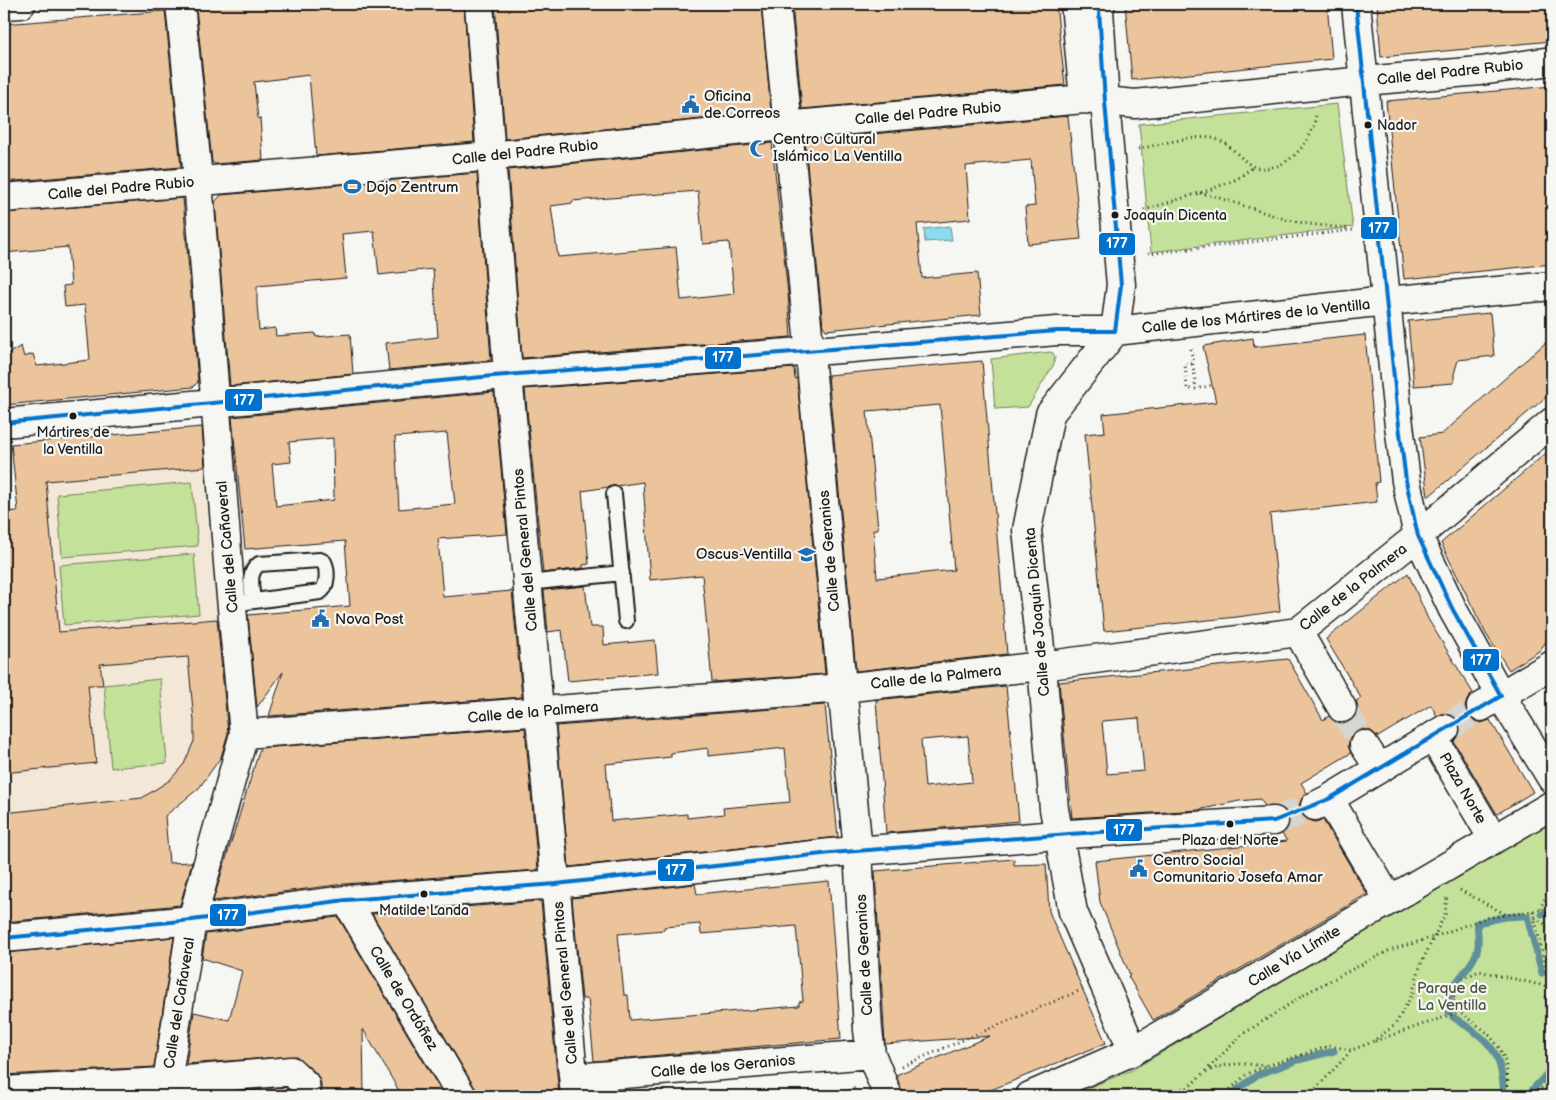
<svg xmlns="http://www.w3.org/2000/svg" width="1556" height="1100" viewBox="0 0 1556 1100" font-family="'Balsamiq Sans',sans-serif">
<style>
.built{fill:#f3e7d8}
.green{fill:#c3e199;stroke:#707e5a}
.water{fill:#8edbee;stroke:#608f9a}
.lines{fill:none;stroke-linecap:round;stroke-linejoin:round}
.stream{stroke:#608f9a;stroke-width:7}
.building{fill:#ecc49c;stroke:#1c1c1c;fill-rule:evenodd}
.street-tunnel{stroke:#d5d5d2;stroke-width:28;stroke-dasharray:28 14;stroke-linecap:butt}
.lane-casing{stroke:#1c1c1c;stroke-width:18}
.street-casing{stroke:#1c1c1c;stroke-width:31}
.path{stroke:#1c1c1c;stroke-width:3;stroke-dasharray:1 4;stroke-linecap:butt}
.lane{stroke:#f6f6f2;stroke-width:14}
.street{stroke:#f6f6f2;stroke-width:28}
.bus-1-casing{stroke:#f6f6f2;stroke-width:8}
.bus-1{stroke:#0072ce;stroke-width:4}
.bus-dot{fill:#1c1c1c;stroke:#f6f6f2;stroke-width:2}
.labels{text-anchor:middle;stroke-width:4.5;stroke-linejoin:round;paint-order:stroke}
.bus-label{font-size:14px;fill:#1c1c1c;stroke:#f6f6f2}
.street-label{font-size:15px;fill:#1c1c1c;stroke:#f6f6f2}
.poi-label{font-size:15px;fill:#1c1c1c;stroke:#f6f6f2;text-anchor:start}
.park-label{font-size:15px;fill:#4e5742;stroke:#f6f6f2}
.line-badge{stroke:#f6f6f2;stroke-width:2}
.badge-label{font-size:14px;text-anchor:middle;font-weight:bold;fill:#fff}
</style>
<rect width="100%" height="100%" fill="#f6f6f2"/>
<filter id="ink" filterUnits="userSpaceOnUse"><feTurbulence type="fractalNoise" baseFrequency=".02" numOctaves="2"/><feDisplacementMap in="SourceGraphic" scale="10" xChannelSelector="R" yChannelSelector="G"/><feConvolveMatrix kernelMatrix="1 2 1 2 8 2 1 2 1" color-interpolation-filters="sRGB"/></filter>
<g filter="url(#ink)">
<path class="built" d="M205,426l23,322 -29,40 -34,28 -118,31 -43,4v-339l14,-2 -7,-66z"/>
<path class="green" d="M1337,104l16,123 -202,25 -12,-128z
M1050,352l3,1 2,4 -1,7 -26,43 -33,2 -4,-50z
M192,482l6,64 -136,11 -5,-63z
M194,554l5,60 -135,11 -5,-60z
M160,679l7,84 -56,5 -7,-83z
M1552,821v275h-484l64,-26z"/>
<path class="water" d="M950,226l2,14 -27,2 -1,-13z"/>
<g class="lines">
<path class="stream" d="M1542,914l10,-1
M1527,916l15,57
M1548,998l4,18
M1449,1012c-2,-32 16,-33 27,-58 4,-8 2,-22 1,-31l28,-6 19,-1
M1453,1017c38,25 48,32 51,79
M1532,1090l14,-15 6,-10
M1229,1096l28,-21 41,-15 36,-9"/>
</g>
<path class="building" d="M232,4h232l10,138 -158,14 -7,-81 -55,7 4,37 2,-1 3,42 -48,4 -3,-2 -16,-155z
M495,4h266l10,108 -266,27z
M792,4h264l9,81 -263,24z
M1125,4h202l5,55 -200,21z
M1377,4h175v37l-171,16z
M165,11l16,156 -177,15v-158z
M1552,86v178l-148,15 -18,-178z
M1068,116l13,123 -53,5 -3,-37 10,-1 -4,-46 -65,6 4,53 -53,5 5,54 55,-5 4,42 -155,15 -3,-4 -18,-183 3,-3z
M772,143l16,151 3,43 -269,21 -14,-188zM698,191l5,53 26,-2 5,52 -53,6 -5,-53 -118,10 -7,-51 22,-3 -1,-2z
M477,173l14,187 -102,10 -3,-27 52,-6 -5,-68 -54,6 -5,-44 -32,3 4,44 -89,8v17l2,27 16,-2 1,8 39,-3 1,4 34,-3 3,40 -123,12 -15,-184 6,-7z
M183,198l15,184 -5,5 -189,18v-49l17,-10 3,11 9,-3 4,12 53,-6 -5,-55 -20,2 -2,-21 8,-1 -3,-38 -64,6v-40z
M1490,313l4,43 -36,4 -4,14v9l-40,3 -6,-65z
M1365,335l14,147 -4,1 2,19 -107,12 10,97 -43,6 -133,14 -19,-197 20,-2 -2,-18 113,-12 -13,-56 50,-8 1,9z
M1552,337v55l-124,105 -8,-60 22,-3z
M982,361l25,293 -151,17 -28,-296zM940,405l14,165 -77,8 -4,-49h5l-11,-118z
M794,368l1,11 2,-1 28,296 -113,8 -10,-107 -52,5 -7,-98 -61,9 7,73 -6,1v3l-40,5 -18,-184z
M494,392l13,142 -69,5 5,58 69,-6 10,106 -253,19 14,-44 -26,35 -9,-92 102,-9 -5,-65 -100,8 -13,-132zM447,433l8,71 -56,5 -4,-72zM333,438l1,62 -58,6 -4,-42 19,-2 -2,-20z
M202,427l3,40 -159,14 13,151 158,-13 11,114 -7,24 -22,31 -34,28 4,47 23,-1 -12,43 -176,17v-109l138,-15 28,-18 14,-16 10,-23v-20l-6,-64 -88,7 3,21h-15l8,78 -92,10v-261l14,-1 -7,-67z
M1552,448v186l-13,17 -30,19 -23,-36 -45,-91z
M1408,573l20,46 45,74 -6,7 -2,7 2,7 6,6 8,3 9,-3 43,72 -36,22 -43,-72 5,-6 2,-7 -2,-8 -7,-6 -8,-2 -7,3 -6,-11 -53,32 -7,-6 -8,-2 -7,3 -6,6 -2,8 3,7 -50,30 6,10 -5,5 -3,8 2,7 6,6 8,3 8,-2 44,74 -214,126 -25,-44 2,-1 -30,-73 -5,-41 192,-20 -5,-7 6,-7 2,-7 -3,-8 -6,-5 -16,-1 -5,-7 -21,2 -41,9 -126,8 -13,-136 229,-23 35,61 6,-4 6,6 7,2 7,-2 7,-7 2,-7 -2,-7 5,-3 -35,-59zM1139,718l5,53 -37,3 -5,-53z
M585,586l5,41h13l1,18 51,-5 3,33 -90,8 -6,-51 -14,2 -4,-42z
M1006,686l13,135 -133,12 -10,-133zM968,736l4,46 -47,5 -4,-47z
M825,705l13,132 -269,30 -13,-141zM708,748v8l77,-8 5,54 -67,6 1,6 -37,4v-4l-76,7 -5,-57 65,-7v-4z
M525,728l13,142 -194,14 -131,17 47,-153z
M1014,859v6l32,-1 3,47 3,8 54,124 -130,53h-73l-7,-21 94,-39 -105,8 -10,-173z
M829,881l12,158 -247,22 -6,-62h-6l-10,-101 123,-14 2,10zM700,924l1,10 95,-8 7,75 -4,1v4l-169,14 -2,-25h-4l-6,-61 46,-4v-3z
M541,901l18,195h-81l-3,-8 -103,-174z
M338,917l106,179h-42l-39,-67 1,67h-43v-13l-5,-10 -20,-17 -110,8 8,-52 35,8 13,-49 -40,-13 4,-24z
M174,937l-20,130 -150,8v-122z
M285,1087l5,4v5h-107z"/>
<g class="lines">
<path class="street-tunnel" d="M1342,708l22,37
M1445,729l36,-22
M1274,821l41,-15"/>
<defs>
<path id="lane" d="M614,494l12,127
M528,583l94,-10
M232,604l88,-12c8,-5 8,-22 4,-30l-4,-2 -61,4c-12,9 -7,24 -6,37"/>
<path id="street" d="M479,4l30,382 66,710
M776,4l82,847 10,179 3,24 17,42
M1075,4l9,95
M1101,4l-2,6 6,92 16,183 -6,46 -65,83 -23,116 15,136 12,143 19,103 60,139
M1356,4l42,413 8,64 12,55 35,74 48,86 51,83
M4,5l17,-1
M4,198l467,-40 303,-31 310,-28 51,5 229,-23 116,-10 72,-10
M4,423l489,-47 347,-27 217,-18h58l271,-30 166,-15
M1298,632l44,76
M1481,707l71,-42
M244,734l598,-46 200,-22 256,-34 120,-96 134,-114
M1433,737l60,102
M1364,745l15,23
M1329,799l60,101
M1315,806l14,-7 116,-70
M346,900l116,196
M4,938l188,-18 154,-20 210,-16 275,-31 238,-19 205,-13
M574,1078l297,-24
M4,1091l159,-9 128,-11 14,13 1,12
M168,1096l-1,-14 25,-162 52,-186 -15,-158 -32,-408 -17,-164
M1030,1096l103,-45 419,-246"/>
</defs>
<use href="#lane" class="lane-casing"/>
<use href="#street" class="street-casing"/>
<path class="path" d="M1138,149c21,-4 53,-14 73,-11 19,2 32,26 44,29 31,8 60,-27 61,-55
M1200,193c31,7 59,19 89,27 20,5 41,6 61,9
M1144,210l65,-20 28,-11 16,-12
M1148,254l205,-24
M1191,349l5,40
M1192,364h-7l2,25h9l16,-4
M1460,890l47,25 45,-7
M1540,909l12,-26
M1533,911l19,86
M1535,918l13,8h4
M1375,1041l84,-29
M902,1066l179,-76
M1206,1072c22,-10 36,-9 60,-6
M835,1096l23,-9
M994,1096l12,-5
M1158,1096l31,-9 54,-53 67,-43 80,-41 44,-13 51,-19 22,-3
M1223,1096l24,-22 19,-8 64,-20 21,4
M1309,1096l43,-46 20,-8 23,-17 17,-30 8,-29 25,-52 2,-18
M1507,1096c2,-30 -2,-49 -27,-69 -14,-10 -19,-11 -27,-27l9,-21 17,-8 71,16
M1535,1096l17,-22"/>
<use href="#lane" class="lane"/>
<use href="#street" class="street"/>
<defs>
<path id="bus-1" d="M4,423l489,-47 564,-45h58l6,-46 -16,-183 -6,-92 2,-6
M4,938l188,-18 154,-20 210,-16 275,-31 238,-19 205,-13 55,-22 172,-103 -48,-86 -35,-74 -12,-55 -8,-64 -42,-413"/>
</defs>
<use href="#bus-1" class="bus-1-casing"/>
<use href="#bus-1" class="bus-1"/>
</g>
</g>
<defs>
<symbol id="civic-bare" viewBox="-9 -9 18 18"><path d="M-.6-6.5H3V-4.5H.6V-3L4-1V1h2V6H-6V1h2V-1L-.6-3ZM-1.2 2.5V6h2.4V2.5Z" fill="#1f6fb2" stroke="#f6f6f2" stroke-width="2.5" paint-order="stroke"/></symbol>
<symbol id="mosque-bare" viewBox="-9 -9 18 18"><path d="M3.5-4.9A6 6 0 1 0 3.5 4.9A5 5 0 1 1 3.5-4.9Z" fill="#1f6fb2" stroke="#f6f6f2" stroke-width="2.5" paint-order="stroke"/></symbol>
<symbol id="stadium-bare" viewBox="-9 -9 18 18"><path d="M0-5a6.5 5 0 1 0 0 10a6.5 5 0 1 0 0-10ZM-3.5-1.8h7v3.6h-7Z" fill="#1f6fb2" stroke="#f6f6f2" stroke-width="2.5" paint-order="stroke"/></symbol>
<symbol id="school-bare" viewBox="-9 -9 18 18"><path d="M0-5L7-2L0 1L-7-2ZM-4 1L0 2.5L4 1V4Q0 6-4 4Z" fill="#1f6fb2" stroke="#f6f6f2" stroke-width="2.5" paint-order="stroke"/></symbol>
</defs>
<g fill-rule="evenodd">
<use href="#civic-bare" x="678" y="92" width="25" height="25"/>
<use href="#mosque-bare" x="746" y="136" width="25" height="25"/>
<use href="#stadium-bare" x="340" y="174" width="25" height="25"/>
<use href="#school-bare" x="794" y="542" width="25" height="25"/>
<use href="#civic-bare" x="308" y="606" width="25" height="25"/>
<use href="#civic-bare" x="1126" y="856" width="25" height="25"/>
</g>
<g class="bus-dot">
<circle cx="1368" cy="125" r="4.5"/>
<circle cx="1115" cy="215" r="4.5"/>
<circle cx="73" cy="416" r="4.5"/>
<circle cx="1230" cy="824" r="4.5"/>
<circle cx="424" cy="894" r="4.5"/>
</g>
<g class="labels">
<g class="bus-label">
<text x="1377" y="130" text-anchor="start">Nador</text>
<text x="1124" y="220" text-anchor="start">Joaquín Dicenta</text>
<text x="73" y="437">Mártires de<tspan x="73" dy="17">la Ventilla</tspan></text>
<text x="1230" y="845">Plaza del Norte</text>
<text x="424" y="915">Matilde Landa</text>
</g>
<g class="street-label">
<text transform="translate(1450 72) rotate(-6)" y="5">Calle del Padre Rubio</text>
<text transform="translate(928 113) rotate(-5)" y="5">Calle del Padre Rubio</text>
<text transform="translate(525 152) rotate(-6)" y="5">Calle del Padre Rubio</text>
<text transform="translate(121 188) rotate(-5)" y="5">Calle del Padre Rubio</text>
<text transform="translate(1256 316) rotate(-6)" y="5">Calle de los Mártires de la Ventilla</text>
<text transform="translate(227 547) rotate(-95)" y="5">Calle del Cañaveral</text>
<text transform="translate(525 550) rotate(-95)" y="5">Calle del General Pintos</text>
<text transform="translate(829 551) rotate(-95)" y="5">Calle de Geranios</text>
<text transform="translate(1353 587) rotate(-38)" y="5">Calle de la Palmera</text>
<text transform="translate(1037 612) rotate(-95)" y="5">Calle de Joaquín Dicenta</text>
<text transform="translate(936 677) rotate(-6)" y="5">Calle de la Palmera</text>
<text transform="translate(533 712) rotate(-5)" y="5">Calle de la Palmera</text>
<text transform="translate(1463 788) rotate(60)" y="5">Plaza Norte</text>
<text transform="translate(864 955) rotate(-93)" y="5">Calle de Geranios</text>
<text transform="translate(1294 956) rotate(-31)" y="5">Calle Vía Límite</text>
<text transform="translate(565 983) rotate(-95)" y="5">Calle del General Pintos</text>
<text transform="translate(404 998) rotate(59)" y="5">Calle de Ordóñez</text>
<text transform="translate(179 1003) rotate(-81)" y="5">Calle del Cañaveral</text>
<text transform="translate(723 1066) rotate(-5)" y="5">Calle de los Geranios</text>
</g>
<g class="poi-label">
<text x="704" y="101">Oficina<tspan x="704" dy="17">de Correos</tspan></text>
<text x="773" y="144">Centro Cultural<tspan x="773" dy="17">Islámico La Ventilla</tspan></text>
<text x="366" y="192">Dojo Zentrum</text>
<text x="792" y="559" text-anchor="end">Oscus-Ventilla</text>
<text x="335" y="624">Nova Post</text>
<text x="1153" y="865">Centro Social<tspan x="1153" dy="17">Comunitario Josefa Amar</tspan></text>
</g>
<g class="park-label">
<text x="1452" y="993">Parque de<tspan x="1452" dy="17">La Ventilla</tspan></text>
</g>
</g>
<g class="line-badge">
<rect x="1360" y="216" width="38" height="24" rx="5" fill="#0072ce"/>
<rect x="1098" y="232" width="38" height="24" rx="5" fill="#0072ce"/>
<rect x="704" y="346" width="38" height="24" rx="5" fill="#0072ce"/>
<rect x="224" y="388" width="39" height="24" rx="5" fill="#0072ce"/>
<rect x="1462" y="648" width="38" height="24" rx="5" fill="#0072ce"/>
<rect x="1105" y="818" width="38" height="24" rx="5" fill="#0072ce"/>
<rect x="657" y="858" width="38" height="24" rx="5" fill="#0072ce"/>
<rect x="209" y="903" width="38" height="24" rx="5" fill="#0072ce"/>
</g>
<g class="badge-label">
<text x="1379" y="233">177</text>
<text x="1117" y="248">177</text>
<text x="723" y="362">177</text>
<text x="244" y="405">177</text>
<text x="1481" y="665">177</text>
<text x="1124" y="835">177</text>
<text x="676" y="875">177</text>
<text x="228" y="920">177</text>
</g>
<rect width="1556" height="1100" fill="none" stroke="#f6f6f2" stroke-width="20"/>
<rect x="10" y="10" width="1536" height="1080" fill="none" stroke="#1c1c1c" stroke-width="2" filter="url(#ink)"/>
</svg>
